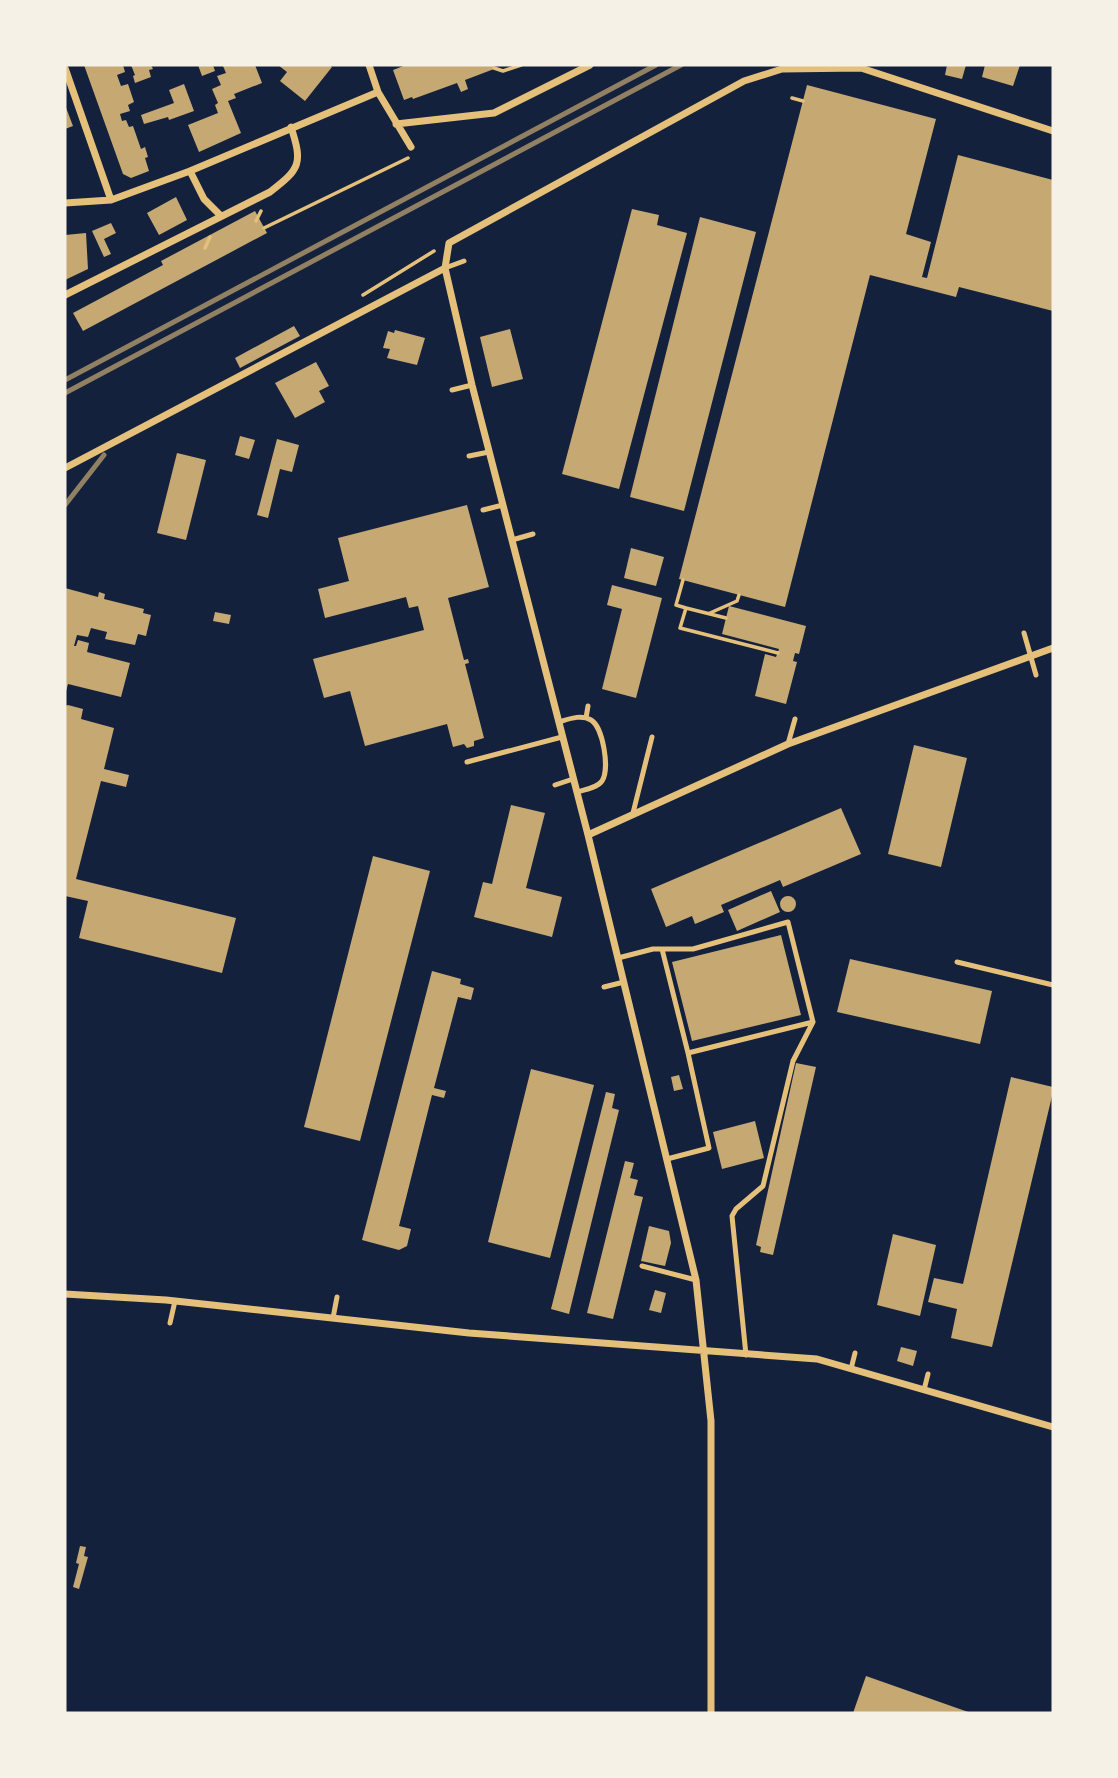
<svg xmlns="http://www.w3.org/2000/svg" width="1118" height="1778" viewBox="0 0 1118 1778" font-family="'Public Sans',sans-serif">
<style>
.building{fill:#c6a872}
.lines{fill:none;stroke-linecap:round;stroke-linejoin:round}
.path{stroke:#e5c07b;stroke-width:3.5}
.service{stroke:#e5c07b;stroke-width:5}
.minor{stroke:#e5c07b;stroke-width:7}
.rail{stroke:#918062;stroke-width:5}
</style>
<rect width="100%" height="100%" fill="#14213d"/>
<path class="building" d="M84,65h39l2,7 -8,3 4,11 7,-2 6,18 -6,3 2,6 -10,3 2,7 4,-1 3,7 4,-1 8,23 4,-2 3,10 -3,1 4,13 -18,7 -8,-4z
M131,65h20l2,4 -4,1 2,7 -16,6 -2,-7 2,-1z
M198,65h15l2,6 -13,5z
M226,65h29l7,18 -28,11 2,4 -8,3 13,32 -42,19 -11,-27 30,-12 -3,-8 3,-2 -6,-14 9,-4 -4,-9 9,-3 -3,-7z
M278,65h51l3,2 -27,34 -25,-20 7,-9z
M406,65h87l1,4 -29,11 3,9 -7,3 -4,-9 -44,16 -1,-2 -8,3 -11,-30z
M947,65h19l-4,14 -17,-4z
M985,65h35l-7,21 -31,-9z
M184,84l10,27 -25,9 -1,-3 -24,7 -3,-9 33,-12 -5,-13z
M807,85l129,34 -30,115 25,8 -9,35 5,1 31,-123 95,25v131l-94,-24 -3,10 -86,-22 -85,332 -106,-28z
M65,105l8,21 -8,3z
M176,197l11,23 -28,15 -12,-22z
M632,209l27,6 -2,10 30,8 -68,256 -57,-15z
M255,211l12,22 -184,98 -10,-18 90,-48 -2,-4z
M700,217l56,15 -72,279 -54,-14z
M111,223l5,10 -12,6 7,15 -7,3 -12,-26z
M86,233l2,36 -23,11v-45z
M294,326l6,10 -60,32 -5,-10z
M510,329l13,50 -31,8 -12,-50z
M395,330l30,8 -8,27 -30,-7 3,-9 -7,-1 5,-17 6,2z
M316,362l13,24 -10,5 6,11 -30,16 -20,-35z
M240,436l15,4 -6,19 -14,-4z
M277,439l22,6 -7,27 -12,-3 -12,49 -11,-3z
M177,453l29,7 -20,80 -29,-7z
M467,505l22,82 -41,11 16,62 4,-1 1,4 -4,1 19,74 -10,3v5l-7,2 -3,-4 -11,3 -6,-23 -82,22 -15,-55 -26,7 -11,-39 111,-29 -6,-24 -9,2 -3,-11 -81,21 -7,-29 31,-8 -11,-43z
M631,548l33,9 -8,29 -32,-8z
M612,585l50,13 -26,100 -34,-9 20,-80 -15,-4z
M65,588l33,9 1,-5 6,2 -1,5 40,10 -1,4 8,2 -5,21 -8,-2 -3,11 -30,-6 2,-7 -16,-4 -3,9 -11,-2 -3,11h2l2,-6 11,3 -2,9 43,11 -9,34 -53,-13 -3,11z
M729,606l77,20 -7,28 -4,-1 -2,8 4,1 -11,42 -31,-8 10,-42 11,3 3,-8 -57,-15z
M215,612l16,3 -2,9 -16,-3z
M68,705l15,4 -2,10 33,9 -10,41 25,6 -3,12 -25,-6 -25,98 160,39 -14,55 -143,-35 9,-37 -23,-5v-190z
M914,745l53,13 -26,109 -53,-13z
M511,805l34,8 -19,75 36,9 -10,40 -78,-20 9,-35 9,2z
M841,808l20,46 -78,33 -3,-7 -59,25 3,7 -29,12 -3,-8 -26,11 -15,-38z
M373,856l57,15 -70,270 -56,-14z
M771,891l9,21 -43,19 -9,-21z
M780 904a8 8 0 1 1 16 0a8 8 0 1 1-16 0Z
M781,935l20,80 -109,26 -20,-79z
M850,959l142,32 -12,53 -143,-32z
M432,971l29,8 -1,5 14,4 -3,12 -13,-3 -24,91 12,3 -2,7 -12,-3 -33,131 12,3 -4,17 -8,4 -37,-10z
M796,1063l20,4 -43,188 -13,-3 1,-5 -5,-2z
M531,1069l63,16 -44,173 -62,-16z
M679,1075l4,14 -9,2 -3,-14z
M1011,1077l42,10v5l-61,255 -41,-9 6,-29 -29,-7 6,-24 29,6z
M606,1092l9,2 -3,14 7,2 -50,204 -18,-5z
M755,1121l9,37 -42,11 -9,-37z
M625,1161l9,2 -4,15 8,2 -4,15 9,2 -30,122 -26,-6z
M649,1226l20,5 2,12 -6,23 -24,-5z
M893,1234l43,11 -16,71 -43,-11z
M655,1290l11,3 -5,20 -12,-3z
M901,1347l16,4 -4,15 -16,-5z
M80,1546l6,1 -2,9 4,1 -9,32 -6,-2 6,-23 -3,-1z
M866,1676l105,37h-118z"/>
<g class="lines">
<path class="path" d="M494,68l9,3 18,-6
M792,98l11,3
M256,221l5,-10
M264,228l144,-70
M205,248l5,-11
M363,295l71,-44
M683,580l-7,25 10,3
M710,613l27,-12 2,-6
M726,618l-40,-10 -6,20 98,25"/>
<path class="service" d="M445,268l19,-7
M452,390l20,-5
M469,456l20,-4
M483,510l20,-5
M512,540l21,-6
M1024,633l12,42
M586,718l2,-12
M559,722c10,-3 22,-8 32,-2 12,7 19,49 11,61 -5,7 -18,9 -25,11
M788,744l7,-25
M467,762l95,-25
M555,785l18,-6
M633,813l19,-76
M618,958l35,-9h40l95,-27 25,100 -125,31 -26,-104
M957,962l96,23
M604,987l20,-5
M667,1159l42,-11 -21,-95
M642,1266l54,14
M333,1318l4,-21
M170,1323l5,-22
M746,1355l-14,-139 4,-7 27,-23 30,-125 20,-39
M851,1369l4,-16
M924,1390l4,-16"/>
<path class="minor" d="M369,65l9,27 33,55
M65,68l46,132
M396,124l98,-11 96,-48
M190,171l14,28 17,17
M65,203l46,-3 79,-29 188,-79
M65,295l205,-103c30,-23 33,-28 21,-65
M65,468l380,-200
M588,835l200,-91 265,-96
M65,1294l101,6 303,33 348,26 236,68
M711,1713v-292l-15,-141 -108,-445 -116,-450 -27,-117 4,-25 295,-162 38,-12 79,-1 192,63"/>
<path class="rail" d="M65,380l591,-315
M65,393l616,-328
M65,505l39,-50"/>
</g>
<rect width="1118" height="1778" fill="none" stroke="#f6f1e7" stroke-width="133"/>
</svg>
